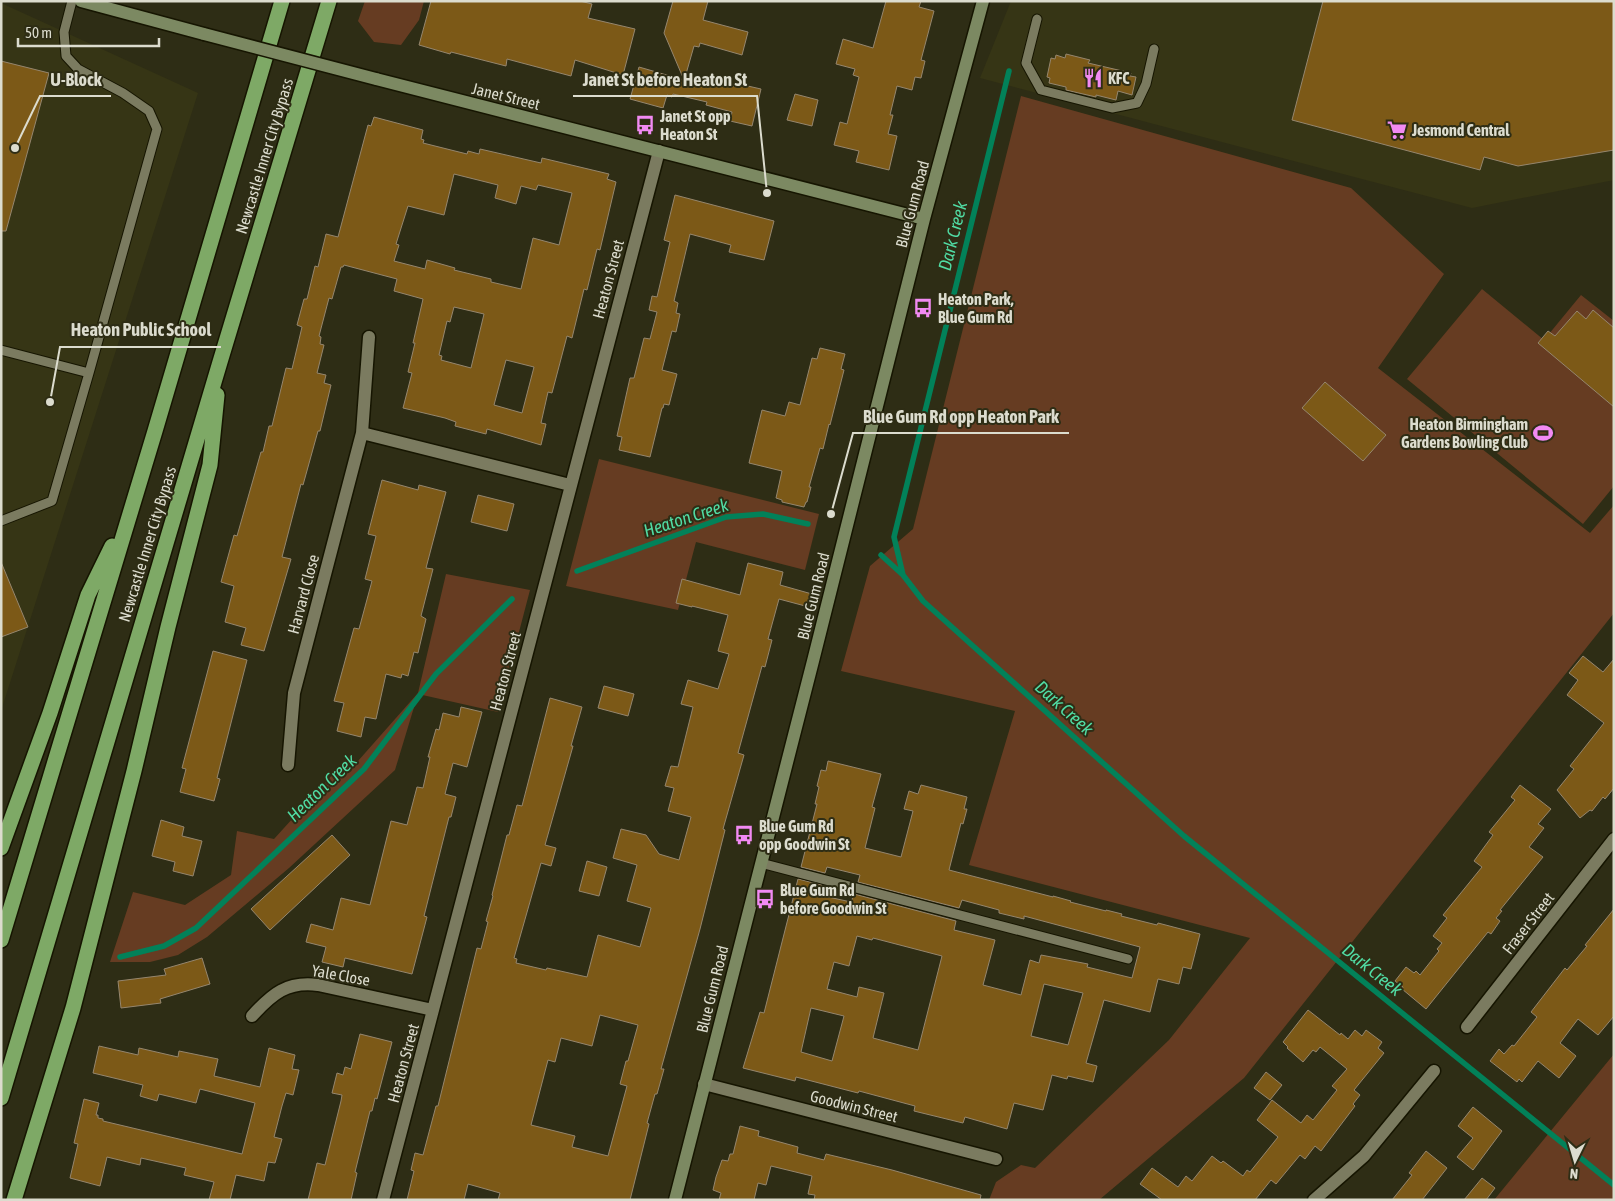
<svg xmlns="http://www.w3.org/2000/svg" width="1615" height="1201" viewBox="0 0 1615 1201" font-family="'Asap Condensed',sans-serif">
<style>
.built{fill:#363515}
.green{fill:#663c22}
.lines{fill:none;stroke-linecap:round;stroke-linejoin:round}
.stream{stroke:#028159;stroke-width:5.5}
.building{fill:#7c5917;stroke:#95866e;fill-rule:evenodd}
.lane-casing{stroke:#161501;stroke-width:11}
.street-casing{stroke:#161501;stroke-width:15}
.secondary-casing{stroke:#161501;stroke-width:15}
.highway-casing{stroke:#161501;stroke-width:18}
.lane{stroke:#7b7b60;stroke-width:9}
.street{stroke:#7b7b60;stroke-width:12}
.secondary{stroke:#7c8962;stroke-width:12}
.highway{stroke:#7ea966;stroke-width:15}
.secondary-bridge-casing{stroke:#161501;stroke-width:15;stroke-linecap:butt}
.secondary-bridge{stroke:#7c8962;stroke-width:12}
.labels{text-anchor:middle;stroke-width:4;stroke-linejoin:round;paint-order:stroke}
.poi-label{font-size:16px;font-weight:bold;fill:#dcdcce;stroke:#2e2d15;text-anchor:start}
.street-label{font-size:16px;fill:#dcdcce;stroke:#2e2d15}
.water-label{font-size:18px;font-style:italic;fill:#51dca4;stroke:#2e2d15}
.leader{fill:none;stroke:#dcdcce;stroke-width:2}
.callout-dot{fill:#dcdcce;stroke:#2e2d15;stroke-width:2}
.callout-label{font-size:18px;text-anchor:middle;font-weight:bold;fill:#dcdcce;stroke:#2e2d15;stroke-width:4;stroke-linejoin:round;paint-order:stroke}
</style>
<rect width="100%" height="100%" fill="#2e2d15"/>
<path class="built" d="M1011,1h603v179l-142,28 -492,-130z
M1,3l197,90 -197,618z"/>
<path class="green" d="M365,1h59l-5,19 -18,25 -27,-3 -16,-21z
M1021,96l330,92 93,86 -66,94 212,165 24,-28v108l-370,465 -145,122h-110l7,-18 25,-17 14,3 134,-128 81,-102 -281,-73 46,-154 -174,-40 29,-105 43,-37z
M1482,289l62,51 37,-45 33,26v165l-31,38 -176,-145z
M599,459l220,55 -14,56 -109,-28 -18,68 -112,-24z
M446,574l84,16 -32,122 -80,-18 -23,76 -106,98 -82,69 -29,18 -28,7h-40l23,-70 52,13 46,-30 6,-44 37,8 69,-76 15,-2 60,-68z
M1614,1054v146h-120z"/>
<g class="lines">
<path class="stream" d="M1009,71l-115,466 9,38 20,26 261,235 430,349
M881,555l22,20
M577,571l149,-54 37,-3 45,10
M120,957l44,-11 32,-18 168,-159 72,-95 76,-75"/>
</g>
<path class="building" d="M431,1h149l12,3 -4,14 47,11 -12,46 -48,-15 -4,16 -64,-17 -1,7 -55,-14 -1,2 -31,-9z
M673,1h35l-5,19 45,12 -6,23 -42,-12 -1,4 -5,-1 -8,28 52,13 1,-3 22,5 -9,37 -22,-5 2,-9 -26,-7 1,-3 -34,-8 -1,3 -5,-2 -4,13 -33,-9 9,-32 45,13 -20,-47z
M886,1h35l-2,6 15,4 -13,49 4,1 -4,17 -6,-1 -3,13 -15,-4 -7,29h3l-5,19 9,2 -8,34 -33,-8 3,-11 -25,-6 6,-23 7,2 12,-47 -6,-2 2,-6 -19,-5 7,-25 30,9z
M1323,1h291v149l-96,16 -34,-9 -4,13 -188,-50z
M1066,54l24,6 -2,3 43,10 -1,3 6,1 -4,18 -14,-4 -2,9 -20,-5v2l-30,-7v-3l-17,-4 1,-5 -3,-1 4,-19 4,1 1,-4 9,3z
M1,61l48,12 -43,158h-5z
M795,94l23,6 -6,26 -25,-6z
M374,117l49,13 -2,9 3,1 -1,3 44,11 1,-3 11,3 1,-5 61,14 1,-5 67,16 -2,5 9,3 -16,68 -3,-1 -10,41 -3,-1 -12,49 -5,-2 -15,57 -4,-1 -7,31 5,1 -5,21 -54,-16 -1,5 -31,-8 1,-4 -11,-4 -42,-10 9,-35 -4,-1 7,-29h-2l10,-44 -29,-8 3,-12 -53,-14 -1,2h-2l-9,32 -3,-1 -10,38 2,1 -1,7 4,1 -7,28 9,2 -2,8 7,2 -11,46h-2l-15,54 -2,-1 -19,73 9,2 -27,92 -23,-6 5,-17 -21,-6 9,-36 -13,-4 13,-47 3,1 24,-84h2l6,-26h3l14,-58 6,1 10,-42 -5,-2 7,-26h3l8,-33 3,1 8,-33 12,3 30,-112 3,1zM454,174l44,11 -3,13 21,6 5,-18 15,4 2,-5 34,8 -13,52 -26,-7 -12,51 -30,-7v-3l-37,-9 1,-2 -28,-8 -2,9 -31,-8 5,-16 -3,-1 12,-38 36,9zM454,307l30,7 -13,54 -30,-8 1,-4 -3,-1 8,-34 3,1zM506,360l28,7 -12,46 -28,-8z
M675,195l99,26 -10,39 -35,-8 2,-7 -41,-11 -16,67 4,2 -2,10 4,1 -4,18 -4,-1 -10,39 15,4 -8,31 -5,-1 -1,4h-1l-12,49 -31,-7 3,-13 -5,-1 13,-58h4l10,-40 6,1 7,-27 -8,-2 3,-14 5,1 13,-55 -6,-2z
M1593,310l21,18v79l-76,-64 10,-12 7,5 22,-25 9,8z
M820,348l25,6 -4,15 3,1 -14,55 -1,-1 -6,25 -3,-1 -11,39h2l-4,15h-1l-2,5 -22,-5v-2l-6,-2 6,-27 -33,-8 13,-53 23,6 4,-14 11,3 12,-47 5,1z
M1325,382l61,53 -23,26 -61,-53z
M382,480l36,10 1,-5 27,7 -20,76 7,1 -12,47 5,3 -8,34 -4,-1 -6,24 -6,-2 -1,4 -15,-4 -10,45 -11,-2 -4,20 -24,-6 7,-28 -10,-2 20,-73 5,1 13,-48 -7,-2 11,-43 -8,-2z
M478,495l36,9 -7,27 -36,-9z
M1,562l27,65 -27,10z
M748,563l35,9 -3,13 32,9 -3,13 -30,-8 -11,40 4,1 -7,27 -3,-1 -24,87 6,2 -21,74 2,1 -25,99 -39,140h3l-7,25h-2l-8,29 2,1 -19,76h-132l2,-7 -32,-9 -4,16h-57l7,-29 -3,-1 4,-17 8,2 13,-49h2l39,-158 4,1 7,-27 -2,-1 7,-25 -1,-1 15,-60h2l8,-30 5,1 28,-108 32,9 -11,39h2l-28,99 11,3 -5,18 -10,-3 -27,95 3,1 -1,4 30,7 1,-2 40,9 11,-42 42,12 11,-39 -24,-7 10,-36 -24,-7 8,-29 25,6 13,19 20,6 12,-43 -23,-6 6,-23 -9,-2 6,-20 7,1 15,-60 -12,-3 7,-24 30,9 11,-35 -11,-3 10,-36 -36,-9v1l-16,-4 6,-24 58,16zM600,1015l38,10 -10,36h-2l-6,23 7,2 -19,70 -36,-9 3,-11 -44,-11 17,-65 7,2 6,-24 31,8z
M213,651l34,9 -30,118 3,1 -6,22 -34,-9 6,-23 -4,-1z
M1583,656l20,16 11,-13v129l-9,11 -2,-2 -11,14 -2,-1 -10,8 -23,-28 17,-21 -4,-3 34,-43 -37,-28 11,-15 -9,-7z
M604,686l30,8 -6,22 -30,-8z
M461,707l21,5 -15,55 -14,-4 -8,31 11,3 -5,20h-2l-25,99 3,1 -15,57 -67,-16 -2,9 -21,-5 4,-15 -20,-5 5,-18 22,6 8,-32 29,7 21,-84 16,4 10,-38 6,1 7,-31h-2l8,-28 3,1 4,-17 16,4z
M828,761l53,13 -9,33 3,1 -10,40 36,9 12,-46 -9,-2 5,-18 9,3 3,-9 46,12 -3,12h3l-4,15 -2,-1 -12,47 104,27v-1l18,5 -1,1 36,9v-1l16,4 -1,2 36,9 1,-2 42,11 -9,35 -8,-2 -4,17 -21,-5 -8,33 -46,-12 -18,63 11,3 -4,16 -25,-6 -1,3 -15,-4 -9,35 -29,-7 -7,26 -42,-12 -2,6 -49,-12 1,-5 -56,-15 -1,2 -62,-16 -1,4 -52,-13 17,-56 4,1 34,-134 24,6 -3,10 32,7 3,-8 102,27 -2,9 41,10 -12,45 38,10 9,-35 9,3 2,-8 47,9 -1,3 45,11 8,-31 -116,-31v3l-25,-6v-3l-37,-10 -3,8 -101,-26 2,-7 -33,-8 -2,6 -24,-6 16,-63h-2l4,-17 -2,-1 4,-16 5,1zM857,936l15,4 1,-2 69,18 -24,94 -45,-12 11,-45 -25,-6 -2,10 -30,-8 7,-27 15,4zM1044,984l39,9 -15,52 -37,-9zM811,1008l33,8 -12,45 -31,-9z
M1520,785l31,24 -13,15 6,4 -15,19 14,10 -43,53 2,1 -6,7 4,3 -9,13 -3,-2 -62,77 -24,-20 1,-2 -8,-6 11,-14 8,6 2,-2 4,4 19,-24 -2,-2 5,-6 -9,-7 14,-18 -4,-3 39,-48 -8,-6 19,-26 -4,-3 26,-32 -4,-3z
M161,820l23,7 -2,9 20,5 -9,35 -20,-5 2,-9 -23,-6z
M332,835l18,20 -80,75 -19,-21z
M587,861l20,6 -8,29 -20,-5z
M1614,909v107l-16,19 -20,-16 -18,24 16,13 -17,22 -21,-17 -16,21 -3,-3 -2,3 -27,-21 9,-12 5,5 8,-9 2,1 23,-29 -6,-5 34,-44 2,2 20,-24 -2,-1z
M202,958l8,26 -50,15 1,4 -40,5 -3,-27 48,-6 -2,-6z
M1308,1010l32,25 1,-2 7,6 7,-9 7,6 4,-6 16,12 -4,6 6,5 -30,37 6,5 -7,9 2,2 -34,45 -6,-5 -10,13 -5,-4 -24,29 -5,-4 -16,20h-93l-22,-16 12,-16 26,19 8,-11 6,5 20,-25 9,7 2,-2 20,15 4,-6 3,2 28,-35 -21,-17 15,-20 29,23 6,-8 6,5 24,-30 -5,-4 15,-17 -27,-22 -4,5 -3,-2 -10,12 -16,-14 1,-1 -5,-5z
M360,1034l32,8 -15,57 -2,-1 -3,13h-2l-15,61 2,1 -6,27h-43l9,-37 8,2 16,-64 1,-6 -10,-2 5,-20 6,2 2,-8 6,2z
M99,1046l39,9 1,-7 39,9 1,-6 39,8 -4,17 46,11 9,-39 26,7 -3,14 7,1 -6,25 -7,-2 -4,13 -8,31 8,2 -7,24 -7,-1 -4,19 -28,-6 -6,25h-21l5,-18 -30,-7 2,-7 -45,-10 -1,7 -33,-8 -7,29 -30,-8 8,-34 -4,-1 10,-44 15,4 -3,12h2v3l5,1v2l139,33 13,-51 -55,-14 -4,14 -37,-9 -2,7 -17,-5 3,-11 -50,-12z
M1266,1072l16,13 -12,15 -16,-12z
M1473,1107l29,24 -29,39 -16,-13 16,-19 -15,-12z
M740,1126l19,5 -1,5 40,11 -1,6 27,7 2,-6 66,16 89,25 -1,5h-166l1,-5 -7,-1 4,-18 -41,-10 -5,19 -8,-2 -4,17h-35l2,-7 -8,-3 3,-13 6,-17 6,1 2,-7h3z
M1426,1151l21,17 -25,32h-30l20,-25 -3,-2z
M1482,1178l13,10 -9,12h-22z"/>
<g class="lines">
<defs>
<path id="lane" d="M1037,19l-11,44 15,27 71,18 25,-5 9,-19 8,-35
M1,350l88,23 68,-244 -8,-18 -26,-18 -45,-24 -12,-13 -2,-24 8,-31
M1,521l51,-20 37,-128
M761,863l367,96"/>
<path id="street" d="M362,433l208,52
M288,765l6,-72 68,-260 7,-96
M252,1016c20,-22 35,-35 66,-31l115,25
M1467,1027l147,-188
M704,1084l292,75
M383,1200l276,-1049
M1314,1200l50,-44 70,-85"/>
<path id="secondary" d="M81,1l123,33
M376,79l548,140
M675,1200l138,-539 111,-442 59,-218"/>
<path id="highway" d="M1,848l49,-135 38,-118 24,-49
M1,940l154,-509 127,-430
M1,1098l219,-736 109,-361
M14,1200l59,-192 61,-237 34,-144 42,-162 7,-70"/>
</defs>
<use href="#lane" class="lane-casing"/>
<use href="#street" class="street-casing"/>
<use href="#secondary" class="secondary-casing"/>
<use href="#highway" class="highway-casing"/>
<use href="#lane" class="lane"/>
<use href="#street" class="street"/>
<use href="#secondary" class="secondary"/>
<use href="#highway" class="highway"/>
<defs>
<path id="secondary-bridge" d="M204,34l172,45"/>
</defs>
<use href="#secondary-bridge" class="secondary-bridge-casing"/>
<use href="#secondary-bridge" class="secondary-bridge"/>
</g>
<defs>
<symbol id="restaurant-bare" viewBox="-9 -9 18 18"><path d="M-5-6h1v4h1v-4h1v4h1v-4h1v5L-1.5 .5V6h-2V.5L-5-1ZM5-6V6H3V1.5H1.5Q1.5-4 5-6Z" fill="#f28af3" stroke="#2e2d15" stroke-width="2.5" paint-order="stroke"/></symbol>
<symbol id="bus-bare" viewBox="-9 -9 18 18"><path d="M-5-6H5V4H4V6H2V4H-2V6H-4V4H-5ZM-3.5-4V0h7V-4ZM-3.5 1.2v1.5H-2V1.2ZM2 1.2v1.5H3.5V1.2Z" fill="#f28af3" stroke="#2e2d15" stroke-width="2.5" paint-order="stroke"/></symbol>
<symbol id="supermarket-bare" viewBox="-9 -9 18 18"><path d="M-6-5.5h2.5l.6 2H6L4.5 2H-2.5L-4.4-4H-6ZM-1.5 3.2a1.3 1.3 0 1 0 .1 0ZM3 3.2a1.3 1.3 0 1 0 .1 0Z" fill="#f28af3" stroke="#2e2d15" stroke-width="2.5" paint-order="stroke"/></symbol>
<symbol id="stadium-bare" viewBox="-9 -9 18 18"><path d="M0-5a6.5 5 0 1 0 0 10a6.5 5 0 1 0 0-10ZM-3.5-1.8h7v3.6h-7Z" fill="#f28af3" stroke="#2e2d15" stroke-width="2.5" paint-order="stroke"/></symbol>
</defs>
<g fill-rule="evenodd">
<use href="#restaurant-bare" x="1079" y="64" width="28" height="28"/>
<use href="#bus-bare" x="631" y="111" width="28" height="28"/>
<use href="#supermarket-bare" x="1383" y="116" width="28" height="28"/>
<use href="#bus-bare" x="909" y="294" width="28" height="28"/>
<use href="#stadium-bare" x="1529" y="419" width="28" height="28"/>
<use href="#bus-bare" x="730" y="821" width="28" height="28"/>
<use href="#bus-bare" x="751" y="885" width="28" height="28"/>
</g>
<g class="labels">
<g class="poi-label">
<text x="1108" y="84">KFC</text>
<text x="660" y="122">Janet St opp<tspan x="660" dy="18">Heaton St</tspan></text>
<text x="1412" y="136">Jesmond Central</text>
<text x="938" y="305">Heaton Park,<tspan x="938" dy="18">Blue Gum Rd</tspan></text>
<text x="1528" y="430" text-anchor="end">Heaton Birmingham<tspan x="1528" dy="18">Gardens Bowling Club</tspan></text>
<text x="759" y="832">Blue Gum Rd<tspan x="759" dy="18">opp Goodwin St</tspan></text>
<text x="780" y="896">Blue Gum Rd<tspan x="780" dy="18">before Goodwin St</tspan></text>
</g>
<g class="street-label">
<text transform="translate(506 96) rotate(14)" y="6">Janet Street</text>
<text transform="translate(264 156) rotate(-73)" y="6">Newcastle Inner City Bypass</text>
<text transform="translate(912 204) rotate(-75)" y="6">Blue Gum Road</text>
<text transform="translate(608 279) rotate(-75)" y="6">Heaton Street</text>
<text transform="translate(147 544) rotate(-73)" y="6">Newcastle Inner City Bypass</text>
<text transform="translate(303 594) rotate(-75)" y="6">Harvard Close</text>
<text transform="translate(813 596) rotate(-76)" y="6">Blue Gum Road</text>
<text transform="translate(505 671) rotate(-75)" y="6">Heaton Street</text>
<text transform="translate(1528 923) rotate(-52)" y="6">Fraser Street</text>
<text transform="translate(341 975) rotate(10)" y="6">Yale Close</text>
<text transform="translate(712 989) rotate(-76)" y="6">Blue Gum Road</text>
<text transform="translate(403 1063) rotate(-75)" y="6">Heaton Street</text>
<text transform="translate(854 1106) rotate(14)" y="6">Goodwin Street</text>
</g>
<g class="water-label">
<text transform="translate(953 236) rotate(-76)" y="6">Dark Creek</text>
<text transform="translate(686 518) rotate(-18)" y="6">Heaton Creek</text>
<text transform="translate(1064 708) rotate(42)" y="6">Dark Creek</text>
<text transform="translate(322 788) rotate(-44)" y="6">Heaton Creek</text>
<text transform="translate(1372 970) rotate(39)" y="6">Dark Creek</text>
</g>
</g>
<path class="leader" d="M767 193L757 96H573M15 148L40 96H111M50 402L60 347H221M831 514L853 433H1069"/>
<g class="callout-dot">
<circle cx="767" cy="193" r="5"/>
<circle cx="15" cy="148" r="5"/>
<circle cx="50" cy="402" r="5"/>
<circle cx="831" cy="514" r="5"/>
</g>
<g class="callout-label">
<text x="665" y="86">Janet St before Heaton St</text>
<text x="76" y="86">U-Block</text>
<text x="141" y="336">Heaton Public School</text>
<text x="961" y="423">Blue Gum Rd opp Heaton Park</text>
</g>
<rect width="1615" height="1201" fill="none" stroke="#dcdcce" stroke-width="5"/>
<g transform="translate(1575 1161) rotate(185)" stroke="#2e2d15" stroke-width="4" paint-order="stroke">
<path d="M0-4L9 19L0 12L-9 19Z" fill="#dcdcce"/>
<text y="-8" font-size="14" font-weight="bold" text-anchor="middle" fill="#dcdcce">N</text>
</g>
<path d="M18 38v8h141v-8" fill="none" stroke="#dcdcce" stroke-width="2.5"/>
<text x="25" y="38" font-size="15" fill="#dcdcce" stroke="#2e2d15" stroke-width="4" paint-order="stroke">50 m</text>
</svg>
